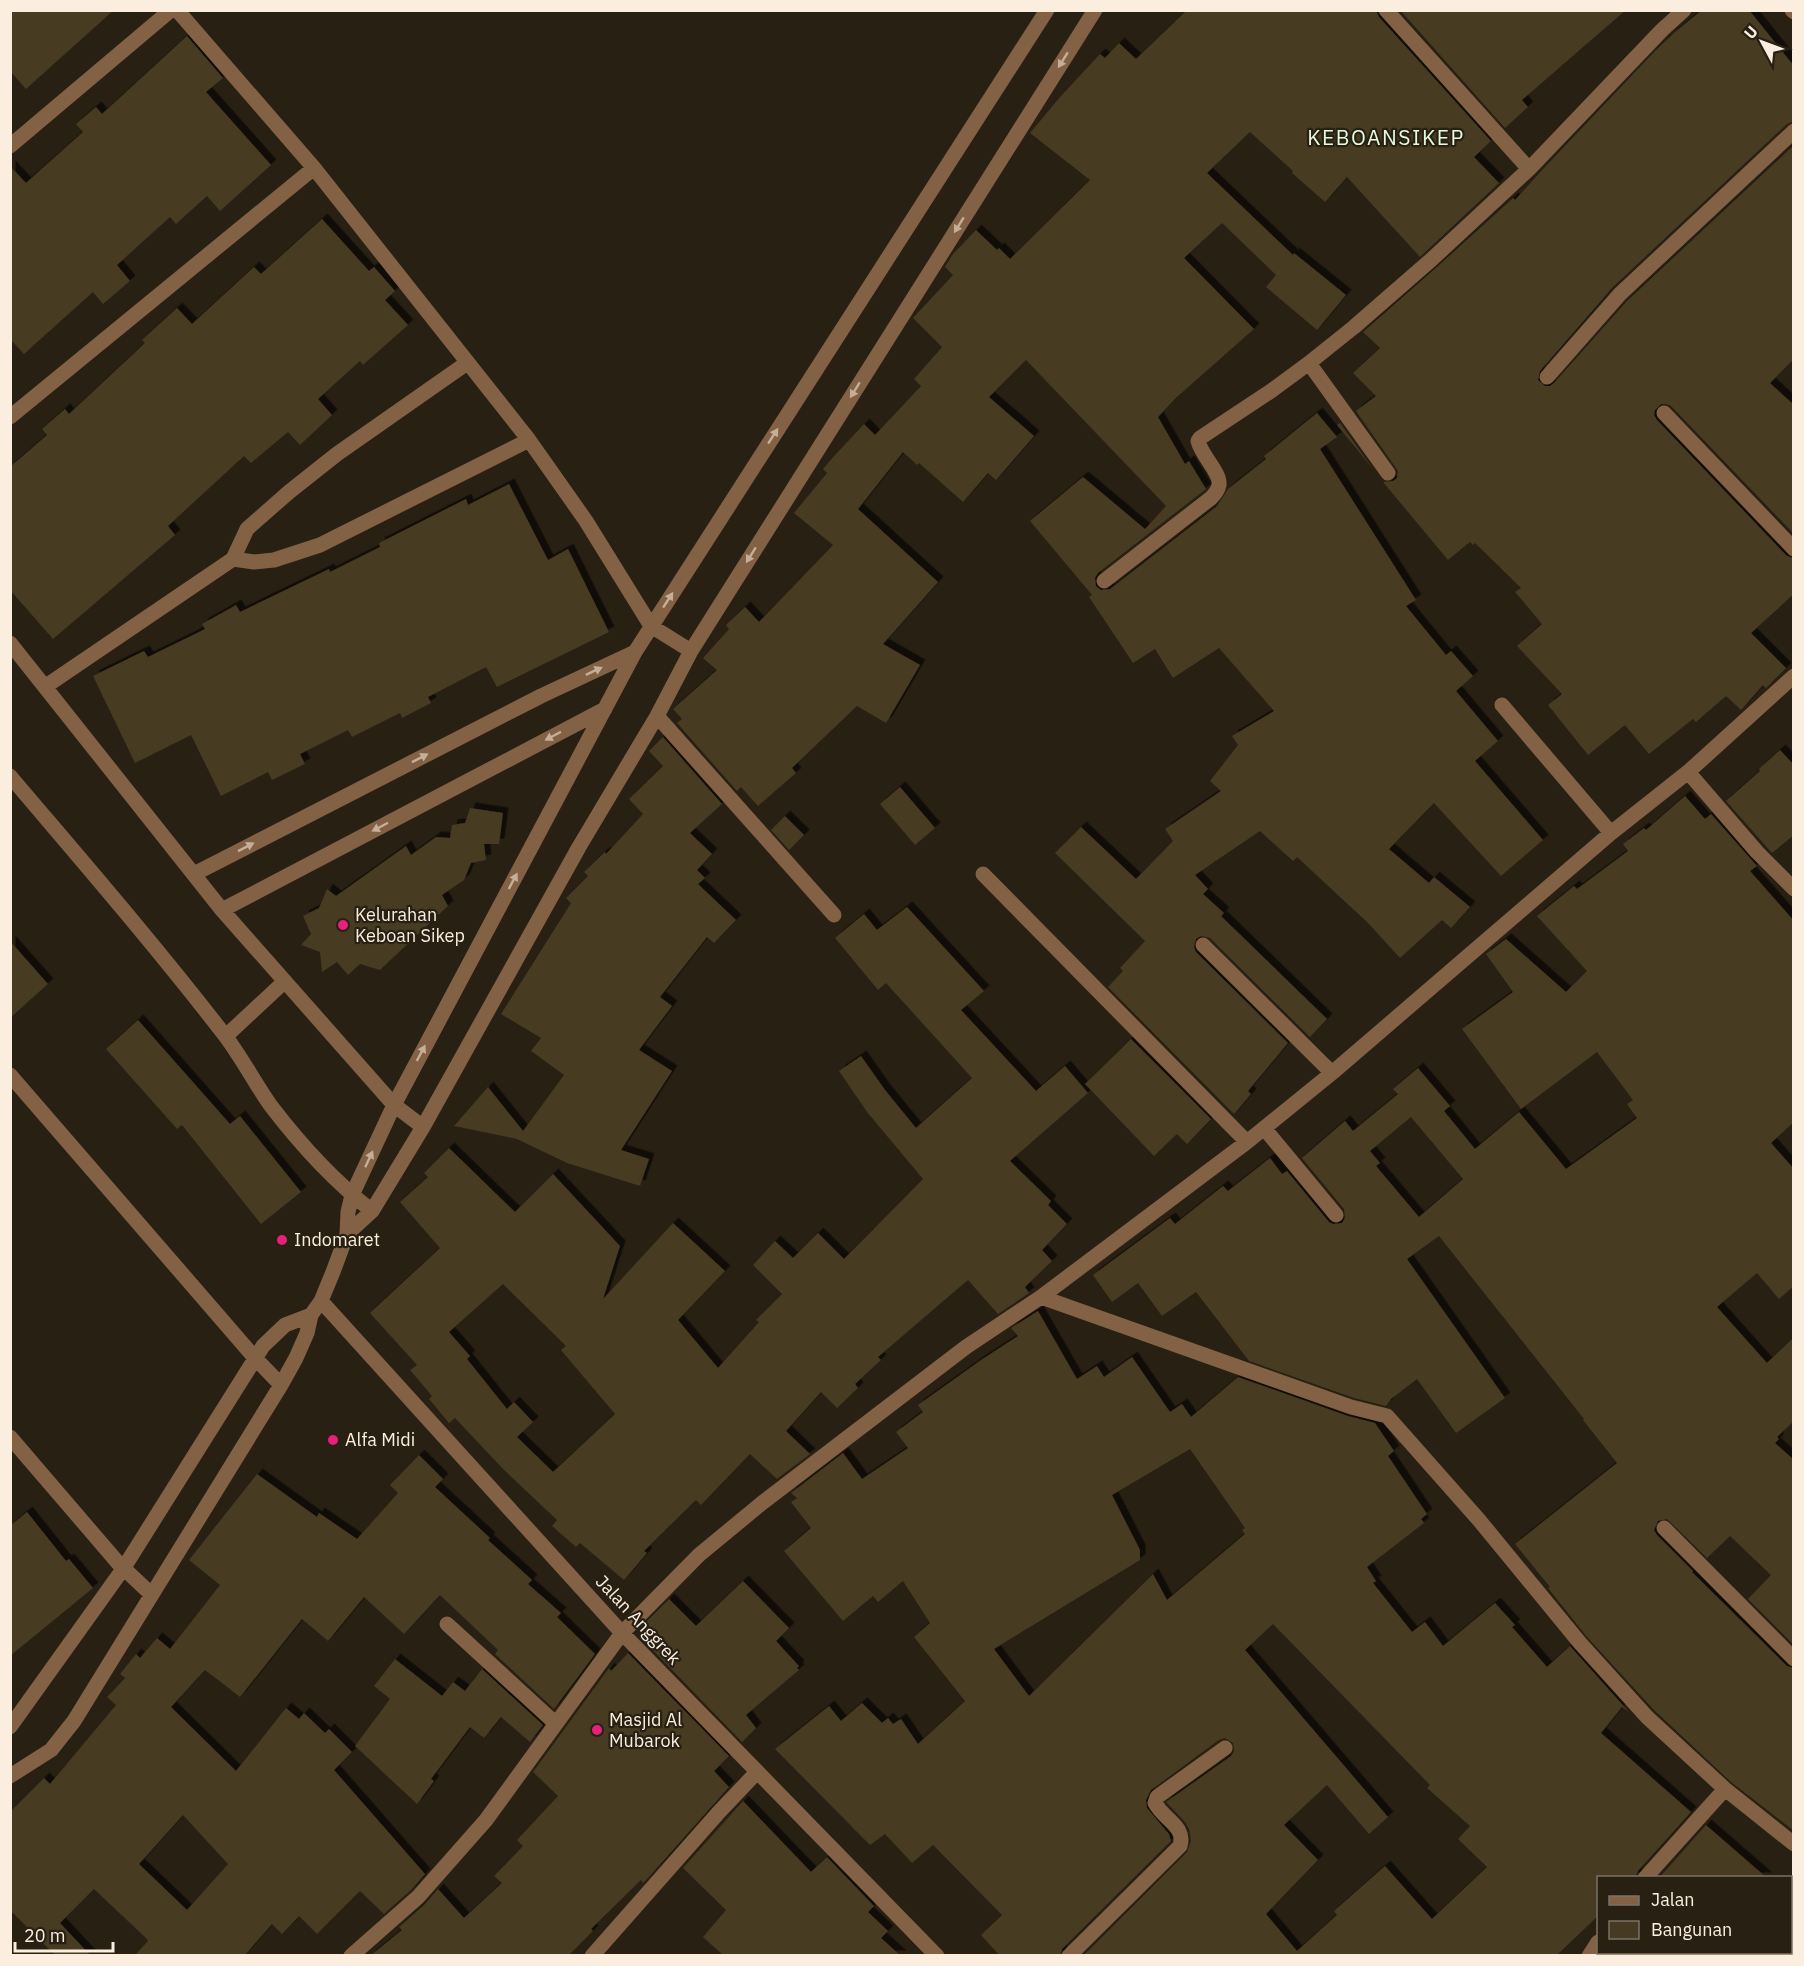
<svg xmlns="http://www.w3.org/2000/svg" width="1804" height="1966" viewBox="0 0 1804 1966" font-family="'IBM Plex Sans',sans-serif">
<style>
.building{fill:#473a22;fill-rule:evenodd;filter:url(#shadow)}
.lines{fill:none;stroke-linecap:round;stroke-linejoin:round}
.minor{stroke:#826144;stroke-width:15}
.oneway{fill:#c5af99}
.poi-dot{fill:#e6207b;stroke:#282013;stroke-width:2}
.labels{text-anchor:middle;stroke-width:4.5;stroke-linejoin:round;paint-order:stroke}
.poi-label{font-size:18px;fill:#fbeede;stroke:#282013;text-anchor:start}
.street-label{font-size:18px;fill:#fbeede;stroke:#282013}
.quarter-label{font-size:21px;letter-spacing:1.5px;fill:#e5fbe0;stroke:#282013}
</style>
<defs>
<filter id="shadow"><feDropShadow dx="5.5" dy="-5.5" stdDeviation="0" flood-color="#0009"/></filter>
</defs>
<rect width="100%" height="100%" fill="#282013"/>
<path class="building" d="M10,10h104l-88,79 -16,-18z
M1187,10h189l3,7 112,124 -17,16 25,26 -79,74 -73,-80 -22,25 -33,-29 1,-2 -43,-39 -43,41 86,82 1,-2 52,42 -29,35 -51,-43 10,-12 -54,-52 -38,35 70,71 -77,68 -19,20 27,47 4,-3 17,28 -108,84 -3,5 1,8 5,4 9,-1 107,-83 11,-17 38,-30 -2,-3 53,-43 20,24 -17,12 96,151 -10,6 40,49 5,-4 22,25 -17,15 42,50 -23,20 68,79 -42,36 -67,-73 -45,46 40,34 5,-6 36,30 -19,21 -9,-8 -42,38 -32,-35 -71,-66 -4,4 -33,-30 -65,44 13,14 -5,5 21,19 -3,3 106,103 -17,18 -100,-99 -9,-2 -5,3 -2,8 2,5 92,91 -40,48 3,3 -17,20 -126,-127 15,-16 -3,-3 25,-27 -90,-88 26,-26 55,52 37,-38 -8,-12 56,-38 -11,-10 28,-36 -6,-9 42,-25 -55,-63 -46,30 -18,-29 -22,14 -44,-66 3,-2 -62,-74 53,-44 62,52 21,-23 -140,-146 -37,37 45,39 -38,44 -8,-7 -25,29 -44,-39 -2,2 -14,-13 -45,57 80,73 -55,62 37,21 -34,58 -29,-17 -65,62 4,5 -38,33 -17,-19 -4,4 -60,-68 5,-4 -9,-10 44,-39 -14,-12 26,-29 -3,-4 19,-18 14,15 74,-77 -39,-32 33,-40 -4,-4 12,-14 29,-31 11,11 46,-49 -7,-7 28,-32 -29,-29 40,-43 -8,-8 8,-13 23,-24 21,20 2,-2 11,11 80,-79 -60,-47 30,-36 40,-43 5,4 14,-15 17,16z
M1400,10h226l-104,90 6,7 -23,21z
M1702,10h47l45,56v55l-7,3 -174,163 -73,84 -2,9 7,6h5l4,-3 73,-82 167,-156v214l-24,24 24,22v129l-123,-128 -5,-2h-5l-6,6 -1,5 3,5 130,136 7,2v36l-43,39 35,35 -20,20 -3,-3 -22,25 -15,-14 -30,26 -3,-3 -44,35 -24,-29 -37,30 -40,-50 14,-11 -45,-48 25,-22 -27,-32 6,-4 -46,-45 -2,2 -3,-3 -22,18 -65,-78 10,-1 4,-3 1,-7 -42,-60 20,-15 -23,-23 27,-25 -17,-16 75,-66 75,-68 2,2 29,-32 111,-117 20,-19z
M187,36l36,42 -17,14 65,73 -51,46 -13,-15 -31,28 -6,-7 -53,48 13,16 -27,23 -10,-12 -69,62 -14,-15v-173l16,17 57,-51 -7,-8 20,-17 6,7z
M322,219l47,52 5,-4 21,24 -10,9 23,25 -45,40 -3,-4 -42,38 14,16 -32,30 -12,-13 -37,31 -7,-7 -76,70 7,9 -122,104 -43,-49v-123l37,-32 -5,-6 23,-20 4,5 76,-71 -3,-3 35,-32 15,16 62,-57 7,7z
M1340,423l33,46 -36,-44z
M509,484l39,76 20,-11 41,83 -112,55 -11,-20 -58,30 3,6 -29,15 -2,-5 -48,24 -4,-7 -48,24 5,10 -33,16 -4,-8 -47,24 -30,-61 -56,28 -42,-87 51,-25 4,6 57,-28 -3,-5 34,-19 4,7 89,-43 1,3 50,-25 -1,-4 87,-44 2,6z
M663,737l59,67 -32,29 22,21 -15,16 8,8 -7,6 38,36 -22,23 -7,-6 -47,60 12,9 -33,44 33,21 -51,79 28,9 -9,27 -73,-23 -50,-24 -63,-13 34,-39 35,44 41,-56 -33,-24 10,-13 -40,-24 70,-111 -5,-5 22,-22 -4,-4 21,-20 1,2 37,-40 -14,-15 34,-33 -14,-15z
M1780,750l14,15v70l-22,18 -46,-52 34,-30 -1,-2z
M900,787l35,41 -20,17 -35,-41z
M1685,796l20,23 6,-5 46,52 -7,5 44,50v201l-23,21 23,26v117l-15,13 -22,-26 -40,34 50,56 27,-26v84l-17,16 2,2 -4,4 19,17v185l-46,-46 23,-24 -41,-39 -23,22 -40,-39 -9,2 -4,9 3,5 36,36 -1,1 95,94 7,2v163l-63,-49 -77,-72 -67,-73 -39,-49 2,-1 -35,-43 102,-81 -34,-43 1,-1 -145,-183 -32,23 98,139 -49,35 -39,-54 -26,20 -5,7 -32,-8 -105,-37 -53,-69 -34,24 -24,-33 -26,19 -19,-27 77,-57 5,6 48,-38 5,5 42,-33 12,16 5,-3 42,51 4,2 9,-1 3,-5 -1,-9 -42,-51 43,-37 8,10 45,-37 -5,-5 25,-21 32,38 -6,5 31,38 44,-37 47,57 71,-51 -10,-14 6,-4 -36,-48 -76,57 -59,-80 51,-37 -27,-38 20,-15 60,53 21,-21 -50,-55 37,-30 3,3 51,-38 -5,-7 21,-16 2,2zM1411,1117l52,62 -44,38 -43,-51 4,-3 -10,-12z
M470,808l33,5 -4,31h-15l2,16 -15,3 -7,17 -22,15 6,11 -68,64 -20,-6 -12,11 -11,-13 -15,10 -2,-20 -19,-7 10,-11 -8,-18 16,-8 8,-19 9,7 70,-50 5,9 25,-18 14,1 2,-13 13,-2z
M785,816l19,19 -15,15 -18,-20z
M907,907l77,84 -23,19 75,81 29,-25 23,27 -78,68 41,40 -3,4 19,19 -25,26 10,11 -27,26 4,6 -31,21 -30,-34 -90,77 3,3 -26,24 3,4 -21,20 -16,-16 -35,39 24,23 -33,25 -27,-25 -49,51 -5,-5 -52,51 3,2 -23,27 -44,-37 -4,4 -24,-21 5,-6 -53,-50 -49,-52 -6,5 -20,-24 3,-3 -22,-26 7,-5 -47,-52 70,-65 -40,-46 28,-25 -4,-4 25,-25 66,64 38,-38 67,72 -17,53 70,-76 52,48 -47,49 40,48 41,-46 -3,-2 26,-26 -29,-29 22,-24 18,17 25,-25 26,26 79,-80 -56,-67 -28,-41 22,-15 24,34 31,38 56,-50 -86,-95 -8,7 -43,-52 29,-24 13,16zM503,1284l63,62 -5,4 54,64 -62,58 -36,-35 16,-15 -19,-20 -7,7 -40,-50 3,-3 -21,-24z
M10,941l38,43 -38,34z
M138,1020l92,104 10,-8 61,76 -40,32 -79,-99 -5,4 -71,-80z
M1131,1039l80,80 -24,25 -10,-10 -23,22 -69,-72z
M1038,1311l39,68 20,-13 7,11 28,-20 38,55 12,-8 9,13 47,-40 110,39 27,7 19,28 -6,5 39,58 -6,5 3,4 -57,44 9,14 -3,2 39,49 13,-10 18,24 52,-43 20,22 -3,2 35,40 23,-21 59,66 -7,-5 -21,26 90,79 -53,59 -3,7h-36v37l-43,41h-473l104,-104 4,-11 -2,-12 -4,-7 -19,-20 65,-46 3,-5 -1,-8 -8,-5 -6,2 -68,50 -5,10 1,8 22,26 2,7 -109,108 -2,7h-60l-19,-21 21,-20 -69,-70 -21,18 -27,-29 -15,11 -95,-96 54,-43 12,15 21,-18 20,20 6,-5 5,6 8,-5 17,25 47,-43 -51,-64 16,-14 -27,-42 -25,21 -5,-6 -30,25 -59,-70 27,-23 -20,-26 6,-4 -6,-5 52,-40 19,26 46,-31 -12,-16 27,-20 -5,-7 63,-45 37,-24 -7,-8zM1190,1449l55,79 -3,2 3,4 -78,66 -14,-26 -124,122 -35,-47 146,-89v-10l-28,-55zM1273,1624l157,161 -3,3 43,38 -12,13 29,28 -55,52 -47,-53 -51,45 3,4 -40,36 -31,-37 52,-54 -34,-35 43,-40 42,49 19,-17 -143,-167z
M419,1455l24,24 -8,8 55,51 -2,2 44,40 -4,4 33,29 -4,4 38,37 -41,55 -59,-55 3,-4 -58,-55 -36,39 -40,-37 -36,44 -26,-22 -62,78 -35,-27 -34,37 65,64 50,-63 13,11 5,-6 21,20 4,-4 23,23 -18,18 91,104 -14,16 -27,24 -24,-23 -43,43 -18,-18 -17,18 -10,-10 -28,32h-110l14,-15 -1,-2 -53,-50 -34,34 31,33h-35l-46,-46v-98l34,-34 6,6 66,-79 -9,-8 18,-19 -5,-4 16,-20 4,4 17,-20 13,11 50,-64 -31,-25 68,-86 60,43 2,-4 38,26 41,-46 -8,-8zM183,1815l45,49 -41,46 -48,-46z
M27,1512l39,49 3,-2 24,29 -83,68v-130z
M743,1581l46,47 -13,13 23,25 -2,2 2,2 -53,45 10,13 -14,14 -101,-104 7,-8 -5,-5 26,-26 27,27z
M628,1653l101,103 -15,15 15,16 -81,91 -5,5 -2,-3 -50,49 2,2 -25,25h-198l32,-26 -3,-3 26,-23 13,-15 26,29 38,-35 -8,-7 29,-30 -6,-6 41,-44 -25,-24 76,-104 2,3z
M395,1659l47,37 11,-14 12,9 17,-22 61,56 -13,17 -29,-25 -17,21 -14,-11 -39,52 3,2 -17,23 -62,-58 35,-47 -16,-13z
M743,1801l68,71 16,-15 47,49 -6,6 20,19 -7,7 20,18h-177l-21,-19 23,-27 -43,-42z
M1706,1825l61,53h-108z"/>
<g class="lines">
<path class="minor" d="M177,10l137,158 215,272 57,81 65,105 40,25
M1386,10l143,159
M1792,10l2,2
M10,146l161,-136
M1309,363l79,110
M1547,377l73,-83 174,-163
M1664,413l130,136
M10,417l304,-249
M233,559l21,3 20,-2 46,-15 209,-105
M1104,581l107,-83c3,-3 7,-8 8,-13 2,-12 -18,-30 -21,-44l2,-3 71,-47 38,-28 45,-36 78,-68 97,-90 133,-139 22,-20
M10,643l212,267 172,195 29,22
M46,686l187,-127 14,-30 42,-37 48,-38 130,-91
M1502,705l109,128
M657,716l177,199
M1688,772l69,80 37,37
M10,776c72,85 145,169 213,257 18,23 31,49 48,73 29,38 63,75 101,105
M194,874l347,-178 94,-44
M983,874l264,268
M222,910l383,-201
M1203,945l129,128
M226,1036l59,-55
M10,1075l245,283 26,27
M1264,1128l72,87
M347,1234l25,-23 51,-84 156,-280 78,-131 34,-65 404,-641
M1041,1297l310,110 36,9 92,104 101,123 67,74 78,72 69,55
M321,1301l301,332 315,323
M10,1437l109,127 32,30
M1664,1528l130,131
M447,1624l108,99
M10,1727l113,-158 140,-223 22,-21 26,-10
M10,1776l41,-26 23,-29 207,-336 15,-27 11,-25 4,-18 10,-14 12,-29 14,-38 1,-22 4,-17 42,-90 241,-453 412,-642
M1645,1878l80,-89
M351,1956l67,-59 68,-77 136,-187 77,-78 63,-52 204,-156 75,-50 206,-155 85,-69 279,-240 77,-61 106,-96
M592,1956l127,-144 38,-40
M1069,1956l111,-110c6,-20 -16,-26 -25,-43l2,-6 68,-49
M1589,1956l9,-14"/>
</g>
<defs><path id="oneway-solid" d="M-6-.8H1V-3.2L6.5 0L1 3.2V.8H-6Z" transform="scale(1.5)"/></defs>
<g class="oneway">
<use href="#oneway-solid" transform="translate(1063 60) rotate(122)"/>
<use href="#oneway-solid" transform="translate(959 225) rotate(122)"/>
<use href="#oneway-solid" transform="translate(855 390) rotate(122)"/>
<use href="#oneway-solid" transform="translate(773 436) rotate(-57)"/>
<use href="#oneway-solid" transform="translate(751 555) rotate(122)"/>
<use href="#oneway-solid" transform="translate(668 600) rotate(-57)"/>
<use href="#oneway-solid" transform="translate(594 671) rotate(-25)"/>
<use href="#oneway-solid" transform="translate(553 736) rotate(152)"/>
<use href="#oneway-solid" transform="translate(420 758) rotate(-27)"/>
<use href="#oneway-solid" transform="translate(380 827) rotate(152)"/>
<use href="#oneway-solid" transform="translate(246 847) rotate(-27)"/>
<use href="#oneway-solid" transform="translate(513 881) rotate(-62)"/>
<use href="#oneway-solid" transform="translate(421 1053) rotate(-62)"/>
<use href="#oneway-solid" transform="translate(369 1159) rotate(-65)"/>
</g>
<g class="poi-dot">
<circle cx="343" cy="925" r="6"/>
<circle cx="282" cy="1240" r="6"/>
<circle cx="333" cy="1440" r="6"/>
<circle cx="597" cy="1730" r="6"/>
</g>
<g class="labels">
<g class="poi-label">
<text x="355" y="921">Kelurahan<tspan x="355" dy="21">Keboan Sikep</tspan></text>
<text x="294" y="1246">Indomaret</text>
<text x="345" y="1446">Alfa Midi</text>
<text x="609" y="1726">Masjid Al<tspan x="609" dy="21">Mubarok</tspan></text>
</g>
<g class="street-label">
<text transform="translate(638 1620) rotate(47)" y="6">Jalan Anggrek</text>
</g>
<g class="quarter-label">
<text x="1386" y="145">KEBOANSIKEP</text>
</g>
</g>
<rect width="1804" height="1966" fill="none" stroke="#fbeede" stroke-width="24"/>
<rect x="1597" y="1876" width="195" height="78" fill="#282013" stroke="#7c7264" stroke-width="1.5"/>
<rect x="1609" y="1896" width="30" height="9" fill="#826144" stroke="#7c7264" stroke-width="1.5"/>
<text x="1651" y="1906" font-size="18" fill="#fbeede">Jalan</text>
<rect x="1609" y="1921" width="30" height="18" fill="#473a22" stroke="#7c7264" stroke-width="1.5"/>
<text x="1651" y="1936" font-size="18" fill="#fbeede">Bangunan</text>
<g transform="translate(1762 42) rotate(311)" stroke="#282013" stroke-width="4.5" paint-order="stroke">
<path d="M0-4.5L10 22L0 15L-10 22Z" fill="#fbeede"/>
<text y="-9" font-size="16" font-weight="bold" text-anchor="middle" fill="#fbeede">U</text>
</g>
<path d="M15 1942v9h98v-9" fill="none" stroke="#fbeede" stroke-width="3"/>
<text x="24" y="1942" font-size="18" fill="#fbeede" stroke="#282013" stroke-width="4.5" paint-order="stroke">20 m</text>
</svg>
